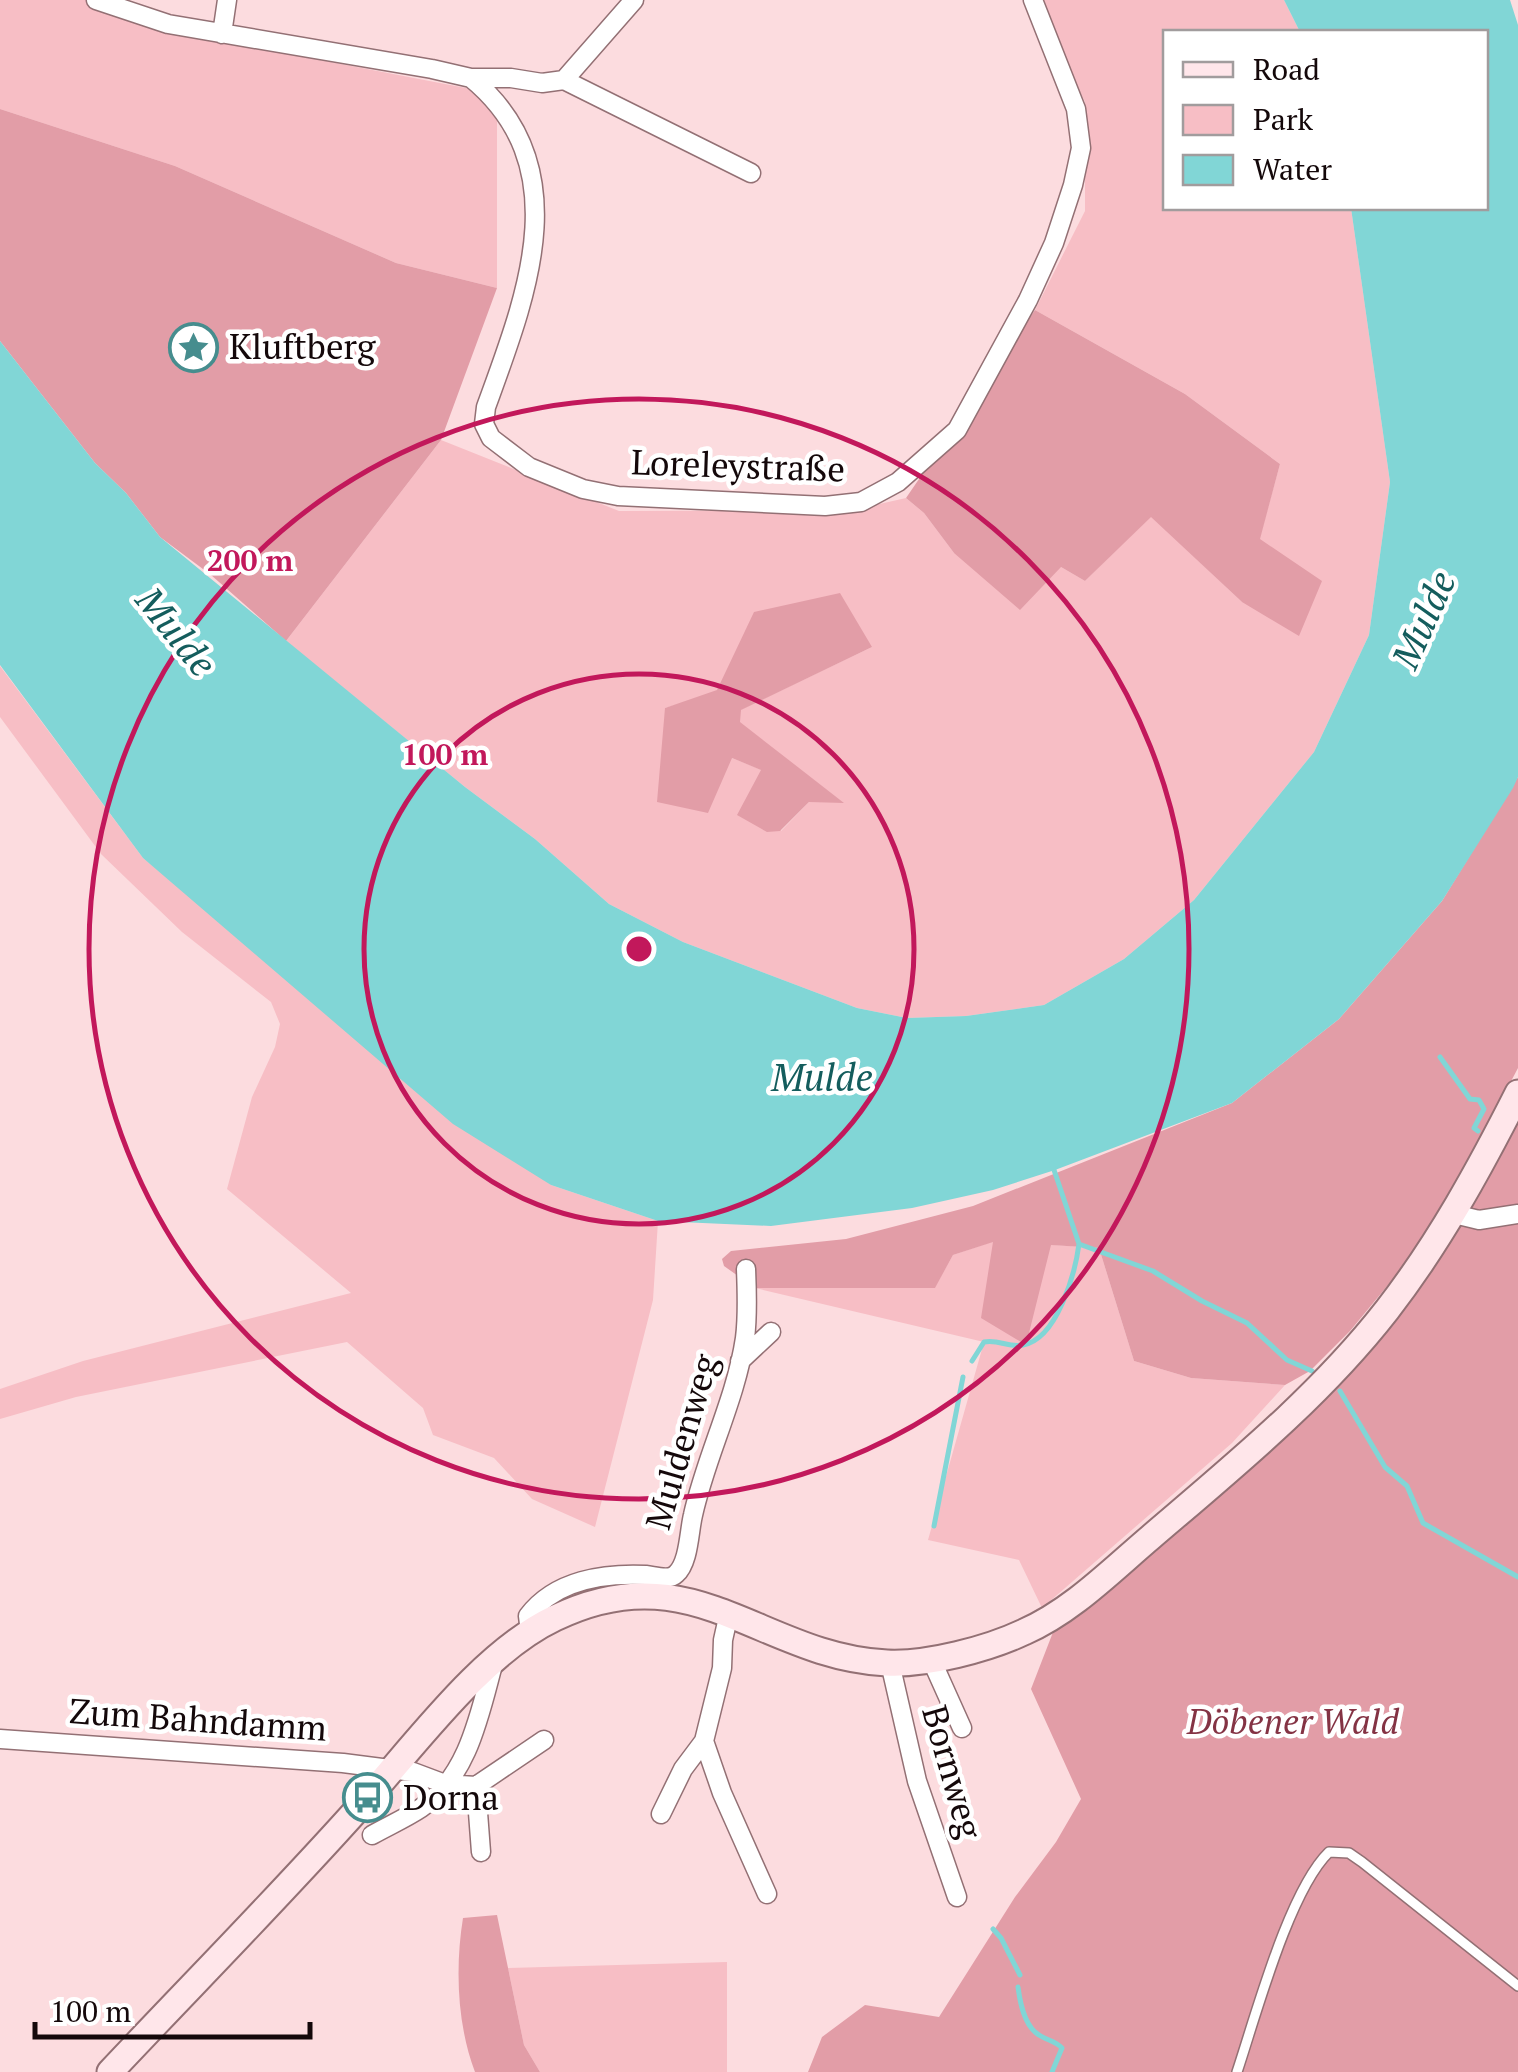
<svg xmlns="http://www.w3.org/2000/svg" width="1518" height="2072" viewBox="0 0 1518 2072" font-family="'PT Serif',serif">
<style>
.green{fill:#f7bec5;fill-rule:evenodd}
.forest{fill:#e29da7}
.water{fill:#81d6d6}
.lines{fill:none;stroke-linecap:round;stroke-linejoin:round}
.stream{stroke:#81d6d6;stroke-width:5}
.lane-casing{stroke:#937074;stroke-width:12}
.street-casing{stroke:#937074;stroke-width:21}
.secondary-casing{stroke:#937074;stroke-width:29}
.lane{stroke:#fff;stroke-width:9}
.street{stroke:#fff;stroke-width:18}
.secondary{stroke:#ffe6ea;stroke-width:25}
.ring{fill:none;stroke:#c2185b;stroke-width:5}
.labels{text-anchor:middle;stroke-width:9;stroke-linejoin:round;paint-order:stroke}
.poi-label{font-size:35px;fill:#14080a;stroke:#fff;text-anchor:start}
.street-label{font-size:35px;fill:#14080a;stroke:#fff}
.park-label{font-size:35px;font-style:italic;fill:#843344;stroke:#fff}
.water-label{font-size:38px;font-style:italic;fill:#145d5d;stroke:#fff}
.centre{fill:#c2185b;stroke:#fff;stroke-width:5}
.ring-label{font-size:30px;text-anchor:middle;font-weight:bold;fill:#c2185b;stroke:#fff;stroke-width:9;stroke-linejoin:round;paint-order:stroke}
</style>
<rect width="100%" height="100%" fill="#fcdcdf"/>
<path class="green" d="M0,0h114l86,37 297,57v194l-101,-25 -221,-97 -175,-57z
M1034,0h250l16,32h-134v176h185l39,274 -21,153 -55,117 -120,148 -70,59 -80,46 -78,11 -59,2 -50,-10 -174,-66 -74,-38 -74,-65 -70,-52 -179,-146 155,-201 178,71 234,-1 53,-12 18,15 30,40 107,14 24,14 66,-65 91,86 38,-138 -95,-70 -150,-84 50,-99v-109zM872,647l-132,63v13l102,79h-33l-28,29 -19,-61 -30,-12 -67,-50z
M0,666l143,192 408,327 107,36 -5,79 -58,227 -63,-28 -38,-41 -61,-23 -10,-27 -76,-66 -271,55 -76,22v-30l83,-28 268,-68 -124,-104 25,-92 23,-50 5,-23 -9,-22 -89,-70 -81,-78 -101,-137z
M994,1241l105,7 35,113 57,17 94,7 -53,58 -190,165 -23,-48 -91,-20 56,-198 -229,-54 180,-1 18,-32z
M727,1962v110h-187l-16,-27 -16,-77z"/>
<path class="forest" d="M0,109l175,57 221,97 101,25 -56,152 -155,201 -75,-66 -51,-38 -34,-44 -31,-30 -95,-122z
M1035,310l150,84 95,70 -20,75 62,42 -23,55 -57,-34 -91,-85 -66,64 -24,-14 -41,43 -66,-57 -30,-40 -18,-15z
M840,593l32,54 -131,63 -1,12 104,81 -35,-1 -29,29 -13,1 -30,-17 24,-45 -29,-12 -24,55 -51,-11 8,-94 52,-18 37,-78z
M1518,777v291l-76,144 -35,50 -57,69 -40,40 -25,14 -94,-7 -57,-17 -35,-113 -48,-3 -25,100 -45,-27 12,-76 -40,13 -18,33h-180l-31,-22 -2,-7 9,-8 115,-12 127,-33 259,-103 107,-84 103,-118z
M1518,1111v961h-710l14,-35 43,-32 74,12 76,-120 41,-55 25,-43 -50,-110 24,-62 238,-202z
M497,1915l27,130 16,27h-65c-18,-47 -20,-105 -12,-154z"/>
<path class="water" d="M1284,0h226l8,25v752l-5,11 -71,113 -103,118 -107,84 -177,67 -62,20 -81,18 -141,18 -113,-5 -107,-36 -98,-61 -310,-266 -143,-193v-324l95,122 31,30 34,44 305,250 70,52 74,65 74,38 174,66 50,10 59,-2 78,-11 80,-46 70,-59 120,-148 55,-117 21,-153 -39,-274h135v-176h-186z"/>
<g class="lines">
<path class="stream" d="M1440,1057l30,42 9,1 5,9 -10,19 4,3
M1052,1164l27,80 74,27 49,30 45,22 40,37 25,11
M972,1361l12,-19c15,-3 24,6 39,3 34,-6 52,-71 56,-101
M1340,1391l45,76 22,19 16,37 95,54
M934,1526l29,-149
M993,1929l8,9 19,37
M1018,1987c2,15 6,39 21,48 9,6 15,5 23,13l-10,24"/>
<defs>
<path id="lane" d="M1237,2072c19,-57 52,-181 92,-220l20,1 13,9 156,124"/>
<path id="street" d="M96,0l72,24 264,45 39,9h40l31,5 22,-3 70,-80
M222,34l5,-34
M471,78c108,89 55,219 15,329l-2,17 7,14 38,29 54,22 35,7 207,10 36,-4 37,-20 59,-52 71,-130 26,-57 19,-58 8,-37 -5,-39 -43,-109
M564,80l187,93
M1450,1213l29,7 39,-6
M740,1361l31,-29
M729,1613l-6,27 -1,28 -18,73 18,52 45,101
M530,1632l-2,-16c27,-36 76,-43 118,-41 9,1 23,6 30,-1 13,-11 13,-43 17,-59 13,-59 43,-116 52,-177 3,-23 2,-46 1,-69
M931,1659l31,69
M890,1663l27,118 40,116
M0,1739l343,24 70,9 32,12 31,2 68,-46
M476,1786l5,66
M661,1814l22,-45 21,-28
M372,1835c16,-9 34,-17 49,-27 48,-32 59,-96 73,-147"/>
<path id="secondary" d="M110,2072c81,-86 165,-171 244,-259 57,-62 125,-159 201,-195 138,-67 206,39 332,45 40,2 101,-14 137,-31 48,-21 88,-62 127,-95 83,-71 169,-141 236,-227 52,-67 93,-142 131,-217"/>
</defs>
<use href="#lane" class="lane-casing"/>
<use href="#street" class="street-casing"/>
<use href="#secondary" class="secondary-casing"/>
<use href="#lane" class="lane"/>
<use href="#street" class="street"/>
<use href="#secondary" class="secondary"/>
</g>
<g class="ring">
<circle cx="639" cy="949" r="275"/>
<circle cx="639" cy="949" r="550"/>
</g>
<defs>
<symbol id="sight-ring" viewBox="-11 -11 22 22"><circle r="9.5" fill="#fff" stroke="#468d8e" stroke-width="1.5"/><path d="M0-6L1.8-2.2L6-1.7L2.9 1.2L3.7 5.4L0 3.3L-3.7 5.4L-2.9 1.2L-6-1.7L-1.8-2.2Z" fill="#468d8e"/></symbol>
<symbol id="bus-ring" viewBox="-11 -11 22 22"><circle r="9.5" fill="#fff" stroke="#468d8e" stroke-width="1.5"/><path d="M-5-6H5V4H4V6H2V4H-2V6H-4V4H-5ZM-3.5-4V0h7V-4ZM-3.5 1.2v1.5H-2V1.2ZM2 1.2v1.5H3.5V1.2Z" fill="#468d8e"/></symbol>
</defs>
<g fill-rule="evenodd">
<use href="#sight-ring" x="166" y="320" width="55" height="55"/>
<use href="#bus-ring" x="340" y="1770" width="55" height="55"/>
</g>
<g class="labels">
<g class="poi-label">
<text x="229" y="359">Kluftberg</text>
<text x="403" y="1810">Dorna</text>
</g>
<g class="street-label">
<text transform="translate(738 466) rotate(2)" y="12">Loreleystraße</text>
<text transform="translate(682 1442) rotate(-74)" y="12">Muldenweg</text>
<text transform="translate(198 1720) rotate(4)" y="12">Zum Bahndamm</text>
<text transform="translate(952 1772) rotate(74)" y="12">Bornweg</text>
</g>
<g class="park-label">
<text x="1293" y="1734">Döbener Wald</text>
</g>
<g class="water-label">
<text transform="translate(1424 620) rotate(-66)" y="13">Mulde</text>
<text transform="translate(176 632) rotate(51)" y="13">Mulde</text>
<text x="822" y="1091">Mulde</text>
</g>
</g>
<circle cx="639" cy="949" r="15" class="centre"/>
<g class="ring-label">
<text x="250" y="571">200 m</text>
<text x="445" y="765">100 m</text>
</g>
<rect x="1163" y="30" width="325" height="180" fill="#ffffff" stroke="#a19c9d" stroke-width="2.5"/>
<rect x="1183" y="62" width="50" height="15" fill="#ffe6ea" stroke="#a19c9d" stroke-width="2.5"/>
<text x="1253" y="80" font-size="30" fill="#14080a">Road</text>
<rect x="1183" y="105" width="50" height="30" fill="#f7bec5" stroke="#a19c9d" stroke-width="2.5"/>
<text x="1253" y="130" font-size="30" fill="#14080a">Park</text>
<rect x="1183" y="155" width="50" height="30" fill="#81d6d6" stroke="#a19c9d" stroke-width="2.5"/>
<text x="1253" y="180" font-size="30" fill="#14080a">Water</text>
<path d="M35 2022v15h275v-15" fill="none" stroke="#14080a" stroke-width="5"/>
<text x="50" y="2022" font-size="30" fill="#14080a" stroke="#ffffff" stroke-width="8" paint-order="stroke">100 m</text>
</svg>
